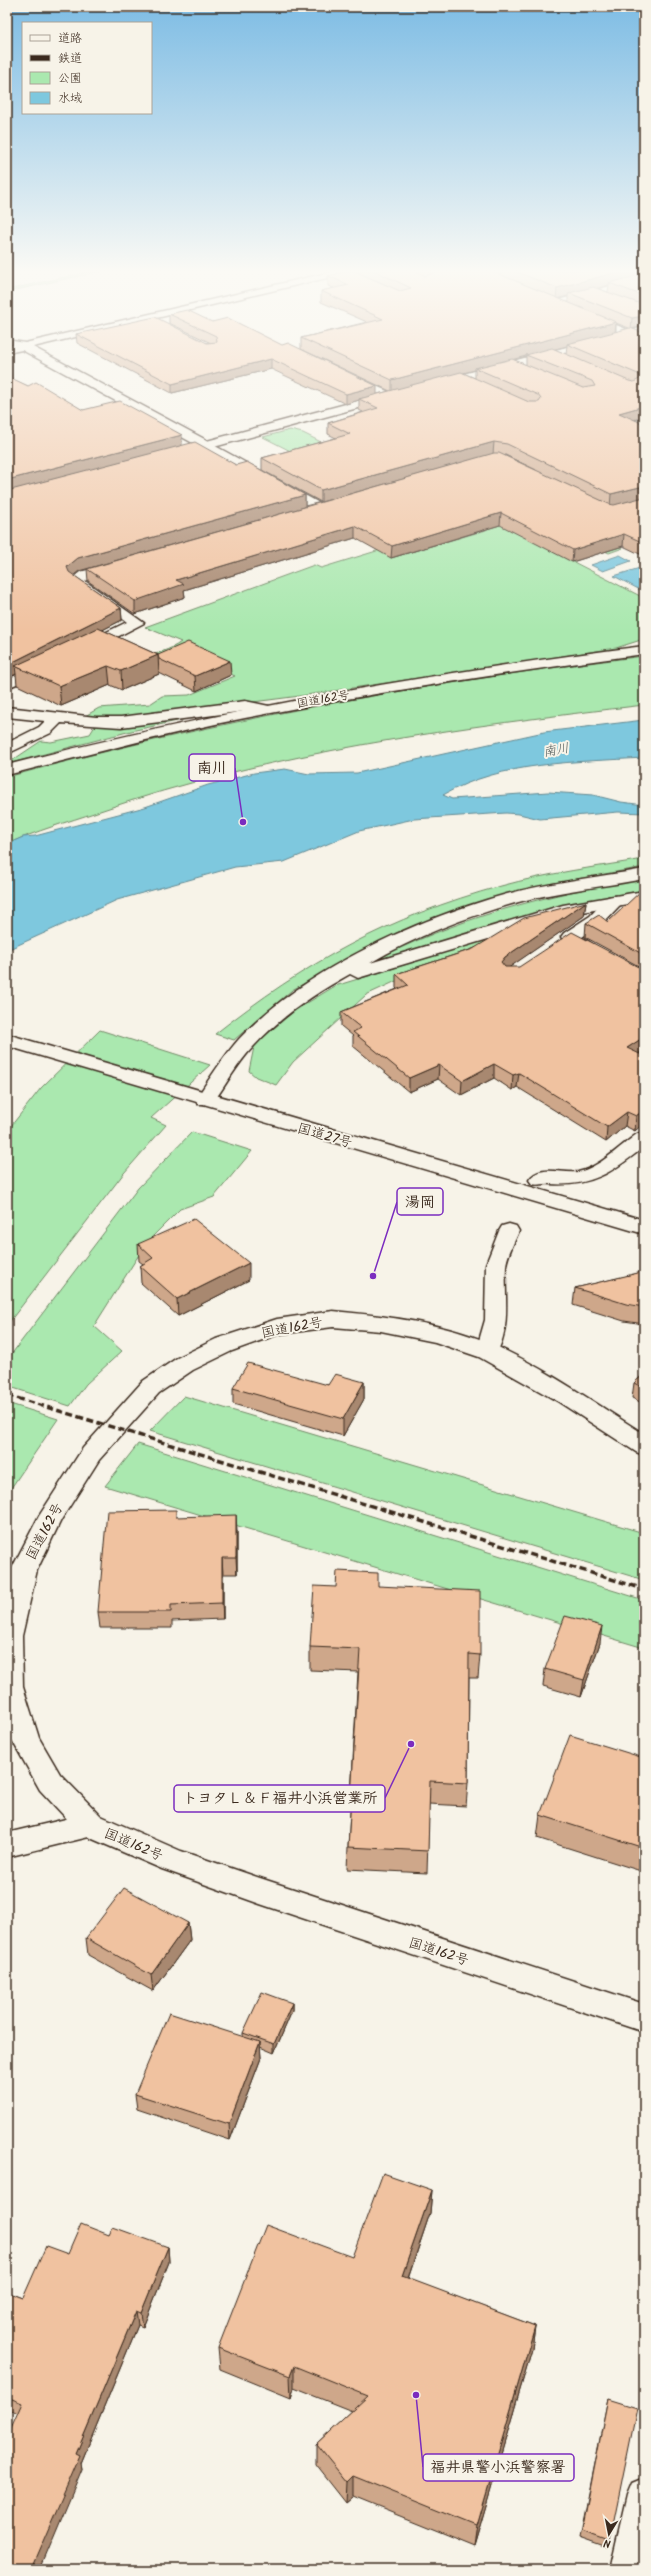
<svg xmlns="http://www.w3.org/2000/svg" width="651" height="2576" viewBox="0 0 651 2576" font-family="Kalam,'Klee One',sans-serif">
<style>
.green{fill:#aae8af;stroke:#728966}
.water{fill:#7ec8de;stroke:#638991}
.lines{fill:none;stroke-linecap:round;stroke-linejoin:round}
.lane-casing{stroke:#3b2a1e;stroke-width:3}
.street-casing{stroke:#3b2a1e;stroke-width:3}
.secondary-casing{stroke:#3b2a1e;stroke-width:3}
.highway-casing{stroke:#3b2a1e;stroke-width:3}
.lane{fill:#f7f3e8;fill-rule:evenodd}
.street{fill:#f7f3e8;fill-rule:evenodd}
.secondary{fill:#f7f3e8;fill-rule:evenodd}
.highway{fill:#f7f3e8;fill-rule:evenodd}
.rail{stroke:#3b2a1e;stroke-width:3.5;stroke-dasharray:7 3.5;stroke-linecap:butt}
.wall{fill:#cea78a;stroke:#3b2a1e;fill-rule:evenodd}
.shaded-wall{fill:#a88870;stroke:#3b2a1e}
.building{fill:#f0c2a0;stroke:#3b2a1e}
.labels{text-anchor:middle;stroke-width:4;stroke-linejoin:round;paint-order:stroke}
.far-street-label{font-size:12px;fill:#3b2a1e;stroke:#f7f3e8}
.far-water-label{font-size:13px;font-style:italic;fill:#4f5958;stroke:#f7f3e8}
.street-label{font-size:14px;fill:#3b2a1e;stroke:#f7f3e8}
.leader{fill:none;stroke:#7b2cbf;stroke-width:1.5}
.callout-dot{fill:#7b2cbf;stroke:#f7f3e8;stroke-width:1.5}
.callout{fill:#f7f3e8;stroke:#7b2cbf;stroke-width:1.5}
.callout-label{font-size:15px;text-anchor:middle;font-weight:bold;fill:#3b2a1e}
</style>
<rect width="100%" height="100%" fill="#f7f3e8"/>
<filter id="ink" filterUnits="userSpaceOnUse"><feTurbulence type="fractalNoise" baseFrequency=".025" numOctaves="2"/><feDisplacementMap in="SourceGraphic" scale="8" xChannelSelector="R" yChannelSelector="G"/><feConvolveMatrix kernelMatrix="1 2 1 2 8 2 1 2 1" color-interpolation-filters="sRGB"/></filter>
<g filter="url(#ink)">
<path class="green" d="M96,270h10l-99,22v-2z
M290,430l13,3 36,18 -25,12 -51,-26z
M483,521l98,6 42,21 -14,5 -20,-10 -31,11 86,44v41l-28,9 -316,48 -180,23h-24l-11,-3 14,-8 51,-4 12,-8 27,-1 46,-19 -52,-24 -39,7c13,-7 25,-8 37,-17l-36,-15 169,-62 7,3 62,-19 14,7 89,-26z
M644,656v49c-184,22 -371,46 -547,107 -30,10 -61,19 -90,32v-67c209,-57 422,-95 637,-121z
M228,710l-97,21 -124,33 34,-23 10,1 39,-8 5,-8z
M644,859v8l-90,16 -46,11 -96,33 -120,63 -58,50 -19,-6c91,-72 174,-117 286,-148 47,-13 95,-19 143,-27z
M644,878v12l-79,15 -197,59c87,-46 179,-70 276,-86z
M522,929l-102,41 -54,25 -73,67 -17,23 -20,-8 -7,-6 5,-24 12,-12 28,-24 41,-25z
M100,1030l110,35 -59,53 15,7 -42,48 -117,152v-194l34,-43z
M192,1132l60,19 -38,46 -34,12 -33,33 -53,84 28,25 -36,33 -16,22 -63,-20v-26l131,-172z
M184,1396l460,137v47l-494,-149z
M7,1403l51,16 -51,75z
M138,1444l506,156v48l-539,-162z"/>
<path class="water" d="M620,555l11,6 -28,10 -12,-6z
M643,567l1,25 -30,-16z
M644,720v38c-66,4 -142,3 -201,37l9,4 96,-7 45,3 28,7 23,3v8l-26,-1 -78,7 -21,-5 -13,-1 -92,6 -55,12 -75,31 -49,5 -118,33 -110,50v-106l16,-7 12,-1 110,-29 63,-22 46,-12 31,-4 24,5 48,-1 187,-41z"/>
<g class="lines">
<defs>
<path id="lane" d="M644,277v6l-92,23 -5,-3z
M351,375l43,19 2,2 -2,2h-8l-39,-18 -2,-2z
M206,441l117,64 2,3 -2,3h-8l-113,-64v-4z
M114,563l5,1 2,3 -2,3 -34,11 59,42 -52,27h-10l-2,-3 2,-3 45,-22 -58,-41 11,-9z
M43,664l5,1 2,3 -2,3 -41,17v-9z
M614,896l6,1 2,4 -2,4 -18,19 -20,13 16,11 -3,4c-11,2 -27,-6 -34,-15l3,-4 26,-17 18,-19z
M644,1132v15c-32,25 -52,40 -94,37 -7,-1 -11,2 -18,0l-3,-4c10,-16 32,-6 49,-8 21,-4 42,-26 59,-38z
M509,1224l7,2 3,5c-4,10 -12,24 -13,35 -2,30 6,62 -11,90l-8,2 -8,-2 -3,-5 9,-31 1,-56 13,-33 3,-5z
M644,2478v91h-34l17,-74 5,-12z"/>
<path id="street" d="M340,270h21l-328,77 177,95v6h-8l-180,-98 -15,3v-6l6,-2v-4l12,2z
M588,314l56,22v7l-60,-24v-4z
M245,701l24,5 3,3 -8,5 -19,-3 -124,16 -60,-4 -10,10 -44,21v-11l32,-16 6,-6 -38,-4v-10l89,10h25z
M644,869v10c-42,8 -87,12 -129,24 -49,14 -101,34 -145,60l193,-58 81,-14v10l-72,13 -214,64 -8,-4c-36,20 -69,42 -97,73 -16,17 -28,39 -41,57h-14l-3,-4c14,-20 28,-43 44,-61 64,-69 178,-120 268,-145 44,-12 92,-17 137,-25z"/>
<path id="secondary" d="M644,327v6l-204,53 -6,-3 2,-2z
M387,393l6,4 -2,2 -218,59 -6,-4 2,-3z
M91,1813l10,3 4,9 -4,9 -94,23v-24z"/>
<path id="highway" d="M644,646v8c-134,18 -267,38 -399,64 -80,16 -159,37 -238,57v-10c210,-54 422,-92 637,-119z
M7,1034l637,186v14l-637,-188z
M333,1311c54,5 113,12 163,35 52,24 100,58 148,88v21l-8,-3 -77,-50 -80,-45 -44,-15 -54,-11 -48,-4 -54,7 -47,17 -39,19 -34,23 -60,67 -38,60 -24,50 -15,66 1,51 16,51 21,36 41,42 80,35 79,27 384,126v28l-384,-128 -98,-35 -81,-35 -41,-44 -28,-50 -5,-18v-133l4,-19 28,-54 44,-68 60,-67 34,-23 39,-19 61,-20z"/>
</defs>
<use href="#lane" class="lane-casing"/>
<use href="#street" class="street-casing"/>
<use href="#secondary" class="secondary-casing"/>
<use href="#highway" class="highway-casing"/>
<use href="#lane" class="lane"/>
<use href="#street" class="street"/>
<use href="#secondary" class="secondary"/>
<use href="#highway" class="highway"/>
<path class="rail" d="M7,1395l637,194"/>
</g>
<path class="wall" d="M356,270h288v56l-12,3 12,4v84l-9,3 9,4v132l-21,-10 -51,16 -72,-37 -109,33 -36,-20 -171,52 1,7 -50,17 -47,-33 -1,-12 -8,2 -6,4 48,33 1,12 -20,10 56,25 73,20 -35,16 -37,-18v1l-37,16 -12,-5 -49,21 -44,-21 -1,-11 -9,5v-314l3,1 1,11h-3l20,9 55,24 153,55 69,30v11l16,-4 -59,-32v-12l74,-20 -8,-4v-11l35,-11 -4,-2v-10l-13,4 -75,-35 -99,24 -95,-50 -1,-9 135,9 -42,-20v-9l43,8 165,72 13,-3 -89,-42v-11l66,-16 -46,-20v-11l13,-3 -6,-2v-10l28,-4zM609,285l-1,7 -12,-4zM568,296v7l-10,-5zM616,323l13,5 -13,4zM567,346l-1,8 -12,-5 5,-1zM526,356v9l-12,-5 10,-3zM475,370v8l-12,-5 6,-2zM505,455l2,1 29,14z
M644,890v79l-59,-32 1,-14 22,-1z
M586,902l-2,14 -75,51 129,86 6,3 -9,75 -10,-5 -19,16 -89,-55 -5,3 -18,-12 -33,17 -23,-16 -29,13 -56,-46v-10l-12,-10v-14l56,-23 -1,-1v-14l77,-25z
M138,1244l111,36 -71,36 -37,-33 -1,-17 3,-2 -4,-3z
M644,1272v52l-20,-3 -51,-16 2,-17z
M644,1374v30l-12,-6 2,-15z
M364,1382v17l-21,37 -110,-32v-16l95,-3z
M177,1517l60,14v43h-14v45l-51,2v7h-72l-2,-16z
M378,1586l102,69 -2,23h-9l-1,105 -2,23 -37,-2 -2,69 -80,-4 1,-22 10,-175 -48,-2v-23l26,-60z
M600,1643l-19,54 -38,-11 2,-17z
M644,1758v114l-107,-34 3,-23z
M188,1923l2,17 -37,51 -65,-36 -2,-17z
M292,2003v8l-18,42 -14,-6 1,11 -31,82 -93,-31 -2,-15 108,-57v-4z
M432,2190l-2,23 -22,66 127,47 -3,23 -58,197 -121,-49 -7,6 -30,-38v-21l36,-33 -58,-23 -3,10 -71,-29 -2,-21 134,-91z
M109,2235l59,12 1,15 -26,65 -5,-2 -57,138 1,6 -64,-56 -11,-4v-117l16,6 45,-44z
M608,2399l2,141 -2,7 -28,-10z"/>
<path class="shaded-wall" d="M625,270h19v6l-35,7v2l-36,10 -4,-2 -1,3 -12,3 1,-11z
M644,316v10l-13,3 1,-11z
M616,322l-1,11 -48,11v2l-39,10 -2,-1v1l-49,13 -2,-1v2l-83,21v-11z
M271,359v10l-99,24v-9z
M377,386v9l-18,4v1l-13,4v-10z
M644,406v11l-26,7 1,-11z
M182,435v11l-175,46v-12z
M494,442l-1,12 -172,48v-12z
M644,486v12l-34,9 1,-13z
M305,495v12l-226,64 -11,9 -1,-13 11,-9z
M501,513l-1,12 -109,33 1,-12z
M355,526v12l-171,52 1,7 -50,17v-13l41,-21z
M624,534l-1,12 -51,16 1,-12z
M121,608l1,12 -98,50 -9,-4 1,8 -9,5v-14z
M158,655l1,19 -37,16 -1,-19z
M230,661l1,14 -35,16 -1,-15z
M108,666l2,19 -49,21 -2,-20z
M586,902l-2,14 -80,55 -3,-9 4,-5z
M644,1037v13l-19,12 2,-14z
M494,1064v14l-33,17 1,-14z
M439,1065l-1,14 -29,13v-14z
M519,1073l-2,14 -5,3 1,-15z
M644,1110v13l-9,8 1,-15z
M627,1112l-2,14 -19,16 1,-15z
M249,1263v17l-71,36 -1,-17z
M364,1382v17l-21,37v-17z
M236,1515l1,16v43l-1,-16z
M222,1558l1,16v45l-1,-16z
M602,1626l-2,17 -19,54 3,-17z
M188,1923l2,17 -37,51 -2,-16z
M292,2003v8l-18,42v-9z
M260,2042l1,16 -31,82 -1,-16z
M432,2190l-2,23 -29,86 1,-23z
M168,2247l1,15 -26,65 -2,-14z
M136,2311l2,14 -57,138 1,6 -42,100h-9l45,-115z
M535,2326l-3,23 -58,197 3,-20z
M294,2366v22l-3,10 -1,-22z
M353,2476v21l-7,6 1,-21z"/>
<path class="building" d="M352,270l48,21 11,-3 -38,-18h41l11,6 11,-4 -4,-2h57l127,52 -224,58 -91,-42 82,-19 -62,-28 28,-6 -21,-9z
M512,270h113l-68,18z
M644,274v22l-35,-13z
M593,287l51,18v11l-12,2 -63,-25z
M187,310l25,12 16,-4 54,27 6,-2 89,43 -31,8 -75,-35 -99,25 -96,-50 79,-17 52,26 10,-1 -1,-6 -47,-22z
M630,328l14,5v73l-25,7 25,11v62l-33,8 -104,-50 -13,-2 -173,48 -59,-32 88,-24 -22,-11 50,-15 -19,-9 102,-27 68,30h10l2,-3 -3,-4 -63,-27 37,-9 71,29 12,-2 -3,-5 -66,-26 26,-7 77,33 5,1 7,-4 -3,-4 -71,-30z
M7,376l21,10 8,-4 47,28 37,-9 62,34 -175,45z
M195,442l41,23 11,-3 58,33 -227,63 -11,9 2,5 52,36 -114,57v-174z
M494,453h5l110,51 5,1 30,-8v46l-20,-9 -51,16 -72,-37 -109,33 -37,-20 -179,54 8,4 -49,17 -48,-32z
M98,628l60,27 -37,16 -13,-5 -49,20 -44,-20z
M188,642l42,19 -35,15 -36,-17 -1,-4z
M642,890h2v65l-58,-32 13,-8 9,7z
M586,902l-81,55 -4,5 4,5h14l53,-35 72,38v67l-17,11 17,8v54l-8,6 -9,-4 -20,15 -88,-54 -6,2 -19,-11 -32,17 -23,-16 -30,13 -56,-46 8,-4 -20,-16 67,-27 -12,-11 77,-25 51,-31z
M194,1219l55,44 -72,36 -37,-33 13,-8 -15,-14z
M642,1272h2v35l-18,-3 -51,-16z
M248,1363l80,22 7,-11 29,8 -21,37 -110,-31z
M644,1374v14l-10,-5z
M176,1510v7l60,-2v43h-14v45l-51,2v7h-73l9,-101z
M337,1571l41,2v13l102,5v64l-11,-1 -1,129 -38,-2 -2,70 -80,-4 12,-198 -50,-2 4,-61 22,1z
M565,1616l37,10 -18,54 -39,-11z
M570,1735l74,23v90l-104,-33z
M124,1888l64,35 -37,52 -65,-37z
M262,1992l30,11 -18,41 -31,-11z
M169,2013l91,29 -31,82 -94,-30z
M383,2173l49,17 -30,86 133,50 -58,200 -124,-50 -6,6 -31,-38 52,-48 -74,-30 -4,10 -72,-28 48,-123 86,32z
M81,2224l28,11 4,-8 55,20 -27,66 -5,-2 -60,143 4,2 -49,113h-24v-132l15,-34 -15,-6v-105l16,6 23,-52 22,8z
M608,2399l29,9 -27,132 -28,-10z"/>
</g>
<linearGradient id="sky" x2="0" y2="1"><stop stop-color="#7dbce4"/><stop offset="0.43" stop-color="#fbfaf5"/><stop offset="1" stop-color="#fbfaf5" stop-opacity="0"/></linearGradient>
<rect width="651" height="631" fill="url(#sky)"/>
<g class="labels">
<g class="far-street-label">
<text transform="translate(323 699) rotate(-10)" y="4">国道162号</text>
</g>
<g class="far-water-label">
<text transform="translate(556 749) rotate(-10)" y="5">南川</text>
</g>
<g class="street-label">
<text transform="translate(325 1135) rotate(16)" y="5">国道27号</text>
<text transform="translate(292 1327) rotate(-11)" y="5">国道162号</text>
<text transform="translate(44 1531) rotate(-62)" y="5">国道162号</text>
<text transform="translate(134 1844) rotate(23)" y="5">国道162号</text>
<text transform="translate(439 1951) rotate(18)" y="5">国道162号</text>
</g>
</g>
<path class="leader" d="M243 822L235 768M373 1276L397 1202M411 1744L385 1798M416 2395L423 2467"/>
<g class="callout-dot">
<circle cx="243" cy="822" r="4"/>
<circle cx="373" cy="1276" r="4"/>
<circle cx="411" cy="1744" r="4"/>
<circle cx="416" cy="2395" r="4"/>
</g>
<g class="callout">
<rect x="189" y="754" width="46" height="27" rx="4"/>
<rect x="397" y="1188" width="46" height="27" rx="4"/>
<rect x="174" y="1785" width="211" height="27" rx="4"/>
<rect x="423" y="2454" width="151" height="27" rx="4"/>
</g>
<g class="callout-label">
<text x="212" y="773">南川</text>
<text x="420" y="1207">湯岡</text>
<text x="280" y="1803">トヨタＬ＆Ｆ福井小浜営業所</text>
<text x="498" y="2472">福井県警小浜警察署</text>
</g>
<rect width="651" height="2576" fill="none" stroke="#f7f3e8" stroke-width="24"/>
<rect x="12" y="12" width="627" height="2552" fill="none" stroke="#3b2a1e" stroke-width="1.5" filter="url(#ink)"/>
<rect x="22" y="22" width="130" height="92" fill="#f7f3e8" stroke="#aca397"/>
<rect x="30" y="35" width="20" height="6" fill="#f7f3e8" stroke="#aca397"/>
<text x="58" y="42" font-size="12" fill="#3b2a1e">道路</text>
<rect x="30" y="55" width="20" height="6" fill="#3b2a1e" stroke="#aca397"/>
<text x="58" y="62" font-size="12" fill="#3b2a1e">鉄道</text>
<rect x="30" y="72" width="20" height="12" fill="#aae8af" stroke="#aca397"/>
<text x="58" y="82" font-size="12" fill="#3b2a1e">公園</text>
<rect x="30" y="92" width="20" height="12" fill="#7ec8de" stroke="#aca397"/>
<text x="58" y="102" font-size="12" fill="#3b2a1e">水域</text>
<g transform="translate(609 2534) rotate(190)" stroke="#f7f3e8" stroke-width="3" paint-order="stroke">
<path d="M0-3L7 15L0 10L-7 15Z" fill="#3b2a1e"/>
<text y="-6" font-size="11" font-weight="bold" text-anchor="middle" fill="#3b2a1e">N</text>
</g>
</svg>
